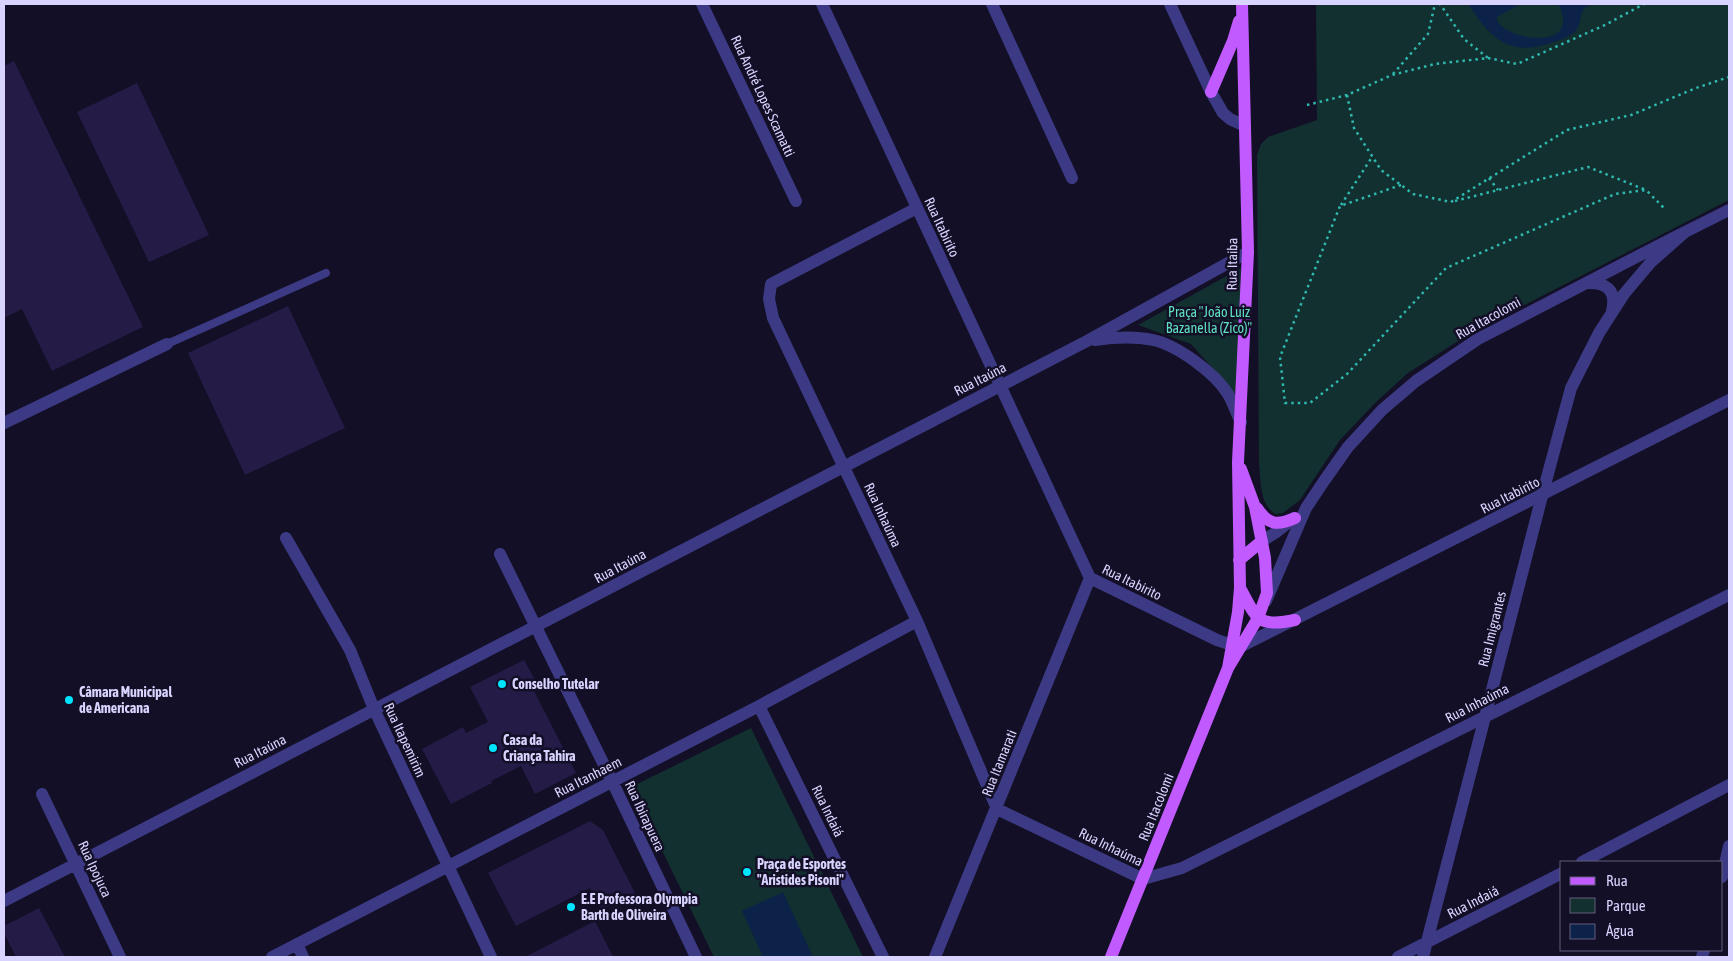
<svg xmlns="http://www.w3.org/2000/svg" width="1733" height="961" viewBox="0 0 1733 961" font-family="'Asap Condensed',sans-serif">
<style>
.green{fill:#12302f}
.water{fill:#0c2248}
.building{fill:#241b47}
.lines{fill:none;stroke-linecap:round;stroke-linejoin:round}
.path{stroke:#2fb8b0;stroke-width:2.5;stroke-dasharray:2.5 4;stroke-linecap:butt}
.service{stroke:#3d3a85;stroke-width:8}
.minor{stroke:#3d3a85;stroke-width:12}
.tertiary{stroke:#3d3a85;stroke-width:12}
.primary{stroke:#c25bff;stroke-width:12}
.poi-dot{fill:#00e5ff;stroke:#130f26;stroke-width:2}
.labels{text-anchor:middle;stroke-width:5;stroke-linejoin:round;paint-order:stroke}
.street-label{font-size:14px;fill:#d9d4ff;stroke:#130f26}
.park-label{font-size:14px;fill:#5fe0c0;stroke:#130f26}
.poi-label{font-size:14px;font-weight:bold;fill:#d9d4ff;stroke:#130f26;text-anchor:start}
</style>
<rect width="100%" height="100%" fill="#130f26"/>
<path class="green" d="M1316,4h413v196l-255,131 -66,42 -32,29 -36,38 -40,60 -17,13 -8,1c-16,-11 -14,-33 -16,-51l-2,-308 4,-11 7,-7 49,-17z
M1241,268l-4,128 -46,-52 -53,-19z
M751,728l112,229h-149l-83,-170z"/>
<path class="water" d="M1468,4h52l-23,13c-2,19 70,35 66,1 -1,-6 -2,-11 -6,-14h35c-16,6 -8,15 -15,25 -5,7 -15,10 -23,13 -44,16 -63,-3 -86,-38z
M783,892l30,65h-50l-21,-46z"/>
<path class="building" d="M14,61l129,266 -91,44 -30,-62 -18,9v-252z
M137,83l72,152 -60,27 -72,-150z
M288,306l57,122 -100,47 -57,-122z
M524,660l11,20 -5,3 46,90 -41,21 -14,-28 -30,15 1,2 -41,21 -29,-55 41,-22 3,6 22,-11 -18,-35z
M590,821l13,9 32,63 -34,17 -11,-22 -74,38 -28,-53z
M39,908l26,49h-49l-12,-24v-7z
M595,921l18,36h-88z"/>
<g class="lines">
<path class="path" d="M1488,58l29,6 88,-39 39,-21
M1393,74l35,-40 7,-30
M1347,95l7,33 27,42 32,24 38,8 116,-72 64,-15 65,-27 33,-11
M1307,105l40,-10 45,-20 43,-11 53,-6 -24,-19 -24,-35
M1489,178l9,12
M1401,185l-61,21 -60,151 5,46h25l37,-29 99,-106 169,-74 31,-4 18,18
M1455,201l133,-34 58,23
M1341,205l31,-48"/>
<path class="service" d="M167,344l159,-71"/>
<path class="minor" d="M702,4l94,197
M822,4l268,574 127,62 15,5
M992,4l80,174
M1170,4l41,88 12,21 7,6 15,7
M917,208l-146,76 -2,15 4,19 144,303 80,188 146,70 39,-11 547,-273
M1587,283c19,-1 30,7 25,28
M1095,340c20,-3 39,-4 58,0 24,5 62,33 75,54 5,8 8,19 13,28
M4,423l163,-79
M286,538l64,112 24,59 117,248
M1262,541l13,-8 19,-15
M500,554l112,227 84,176
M1266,601l40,-93 18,-27 24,-34 34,-37 34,-29 62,-42 195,-101 56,-28
M759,706l124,251
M42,794l78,163
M1582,862l147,-77
M1722,877l7,-31
M4,901l1083,-560 161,-89
M297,944l6,13
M272,957l487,-251 158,-85
M935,957l155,-379
M1398,957l164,-84
M1423,957l119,-461 29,-108 28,-55 25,-39 27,-32 34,-30
M1702,957l2,-7"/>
<path class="tertiary" d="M1236,646h6l487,-246"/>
<path class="primary" d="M1211,92l22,-51 6,-20
M1257,508c11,17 20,18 38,10
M1239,560l23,-19
M1240,588c17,30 16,40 55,32
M1228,668l10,-56 2,-24 -2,-126 10,-210 -6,-248
M1111,957l117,-289 30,-50 9,-25 -2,-35 -10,-51 -14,-38"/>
</g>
<g class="poi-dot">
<circle cx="502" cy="684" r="5"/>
<circle cx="69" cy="700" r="5"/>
<circle cx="493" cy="748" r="5"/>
<circle cx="747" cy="872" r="5"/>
<circle cx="571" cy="907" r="5"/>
</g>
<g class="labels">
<g class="street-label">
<text transform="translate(763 96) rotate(65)" y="5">Rua André Lopes Scamatti</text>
<text transform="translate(942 227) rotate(65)" y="5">Rua Itabirito</text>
<text transform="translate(1232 264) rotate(-89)" y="5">Rua Itaiba</text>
<text transform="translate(1488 318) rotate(-29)" y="5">Rua Itacolomi</text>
<text transform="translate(980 379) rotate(-27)" y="5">Rua Itaúna</text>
<text transform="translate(1510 495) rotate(-27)" y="5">Rua Itabirito</text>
<text transform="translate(883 515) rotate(65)" y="5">Rua Inhaúma</text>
<text transform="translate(620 566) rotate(-28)" y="5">Rua Itaúna</text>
<text transform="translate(1132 582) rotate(26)" y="5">Rua Itabirito</text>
<text transform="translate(1492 629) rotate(-76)" y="5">Rua Imigrantes</text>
<text transform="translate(1477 703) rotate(-27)" y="5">Rua Inhaúma</text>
<text transform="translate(405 740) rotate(65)" y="5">Rua Itapemirim</text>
<text transform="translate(260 751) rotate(-27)" y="5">Rua Itaúna</text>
<text transform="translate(999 763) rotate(-68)" y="5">Rua Itamarati</text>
<text transform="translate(588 777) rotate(-27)" y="5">Rua Itanhaem</text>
<text transform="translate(1156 807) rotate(-68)" y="5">Rua Itacolomi</text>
<text transform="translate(828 811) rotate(64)" y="5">Rua Indaiá</text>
<text transform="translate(645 816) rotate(65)" y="5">Rua Ibirapuera</text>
<text transform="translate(1111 847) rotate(26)" y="5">Rua Inhaúma</text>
<text transform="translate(95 869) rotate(65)" y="5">Rua Ipojuca</text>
<text transform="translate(1473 902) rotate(-27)" y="5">Rua Indaiá</text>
</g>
<g class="park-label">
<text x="1209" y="317">Praça "João Luiz<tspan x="1209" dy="16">Bazanella (Zico)"</tspan></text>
</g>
<g class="poi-label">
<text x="512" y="689">Conselho Tutelar</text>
<text x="79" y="697">Câmara Municipal<tspan x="79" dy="16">de Americana</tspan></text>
<text x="503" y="745">Casa da<tspan x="503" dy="16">Criança Tahira</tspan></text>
<text x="757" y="869">Praça de Esportes<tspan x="757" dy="16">"Aristides Pisoni"</tspan></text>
<text x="581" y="904">E.E Professora Olympia<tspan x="581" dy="16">Barth de Oliveira</tspan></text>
</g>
</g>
<rect width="1733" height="961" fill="none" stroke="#d9d4ff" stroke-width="10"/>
<rect x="1560" y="861" width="162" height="90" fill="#130f26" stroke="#625e7d"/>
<rect x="1570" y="877" width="25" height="8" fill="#c25bff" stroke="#625e7d"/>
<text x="1606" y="886" font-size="15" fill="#d9d4ff">Rua</text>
<rect x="1570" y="898" width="25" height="15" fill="#12302f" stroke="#625e7d"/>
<text x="1606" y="911" font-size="15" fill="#d9d4ff">Parque</text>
<rect x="1570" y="924" width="25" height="15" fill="#0c2248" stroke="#625e7d"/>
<text x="1606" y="936" font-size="15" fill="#d9d4ff">Água</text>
</svg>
